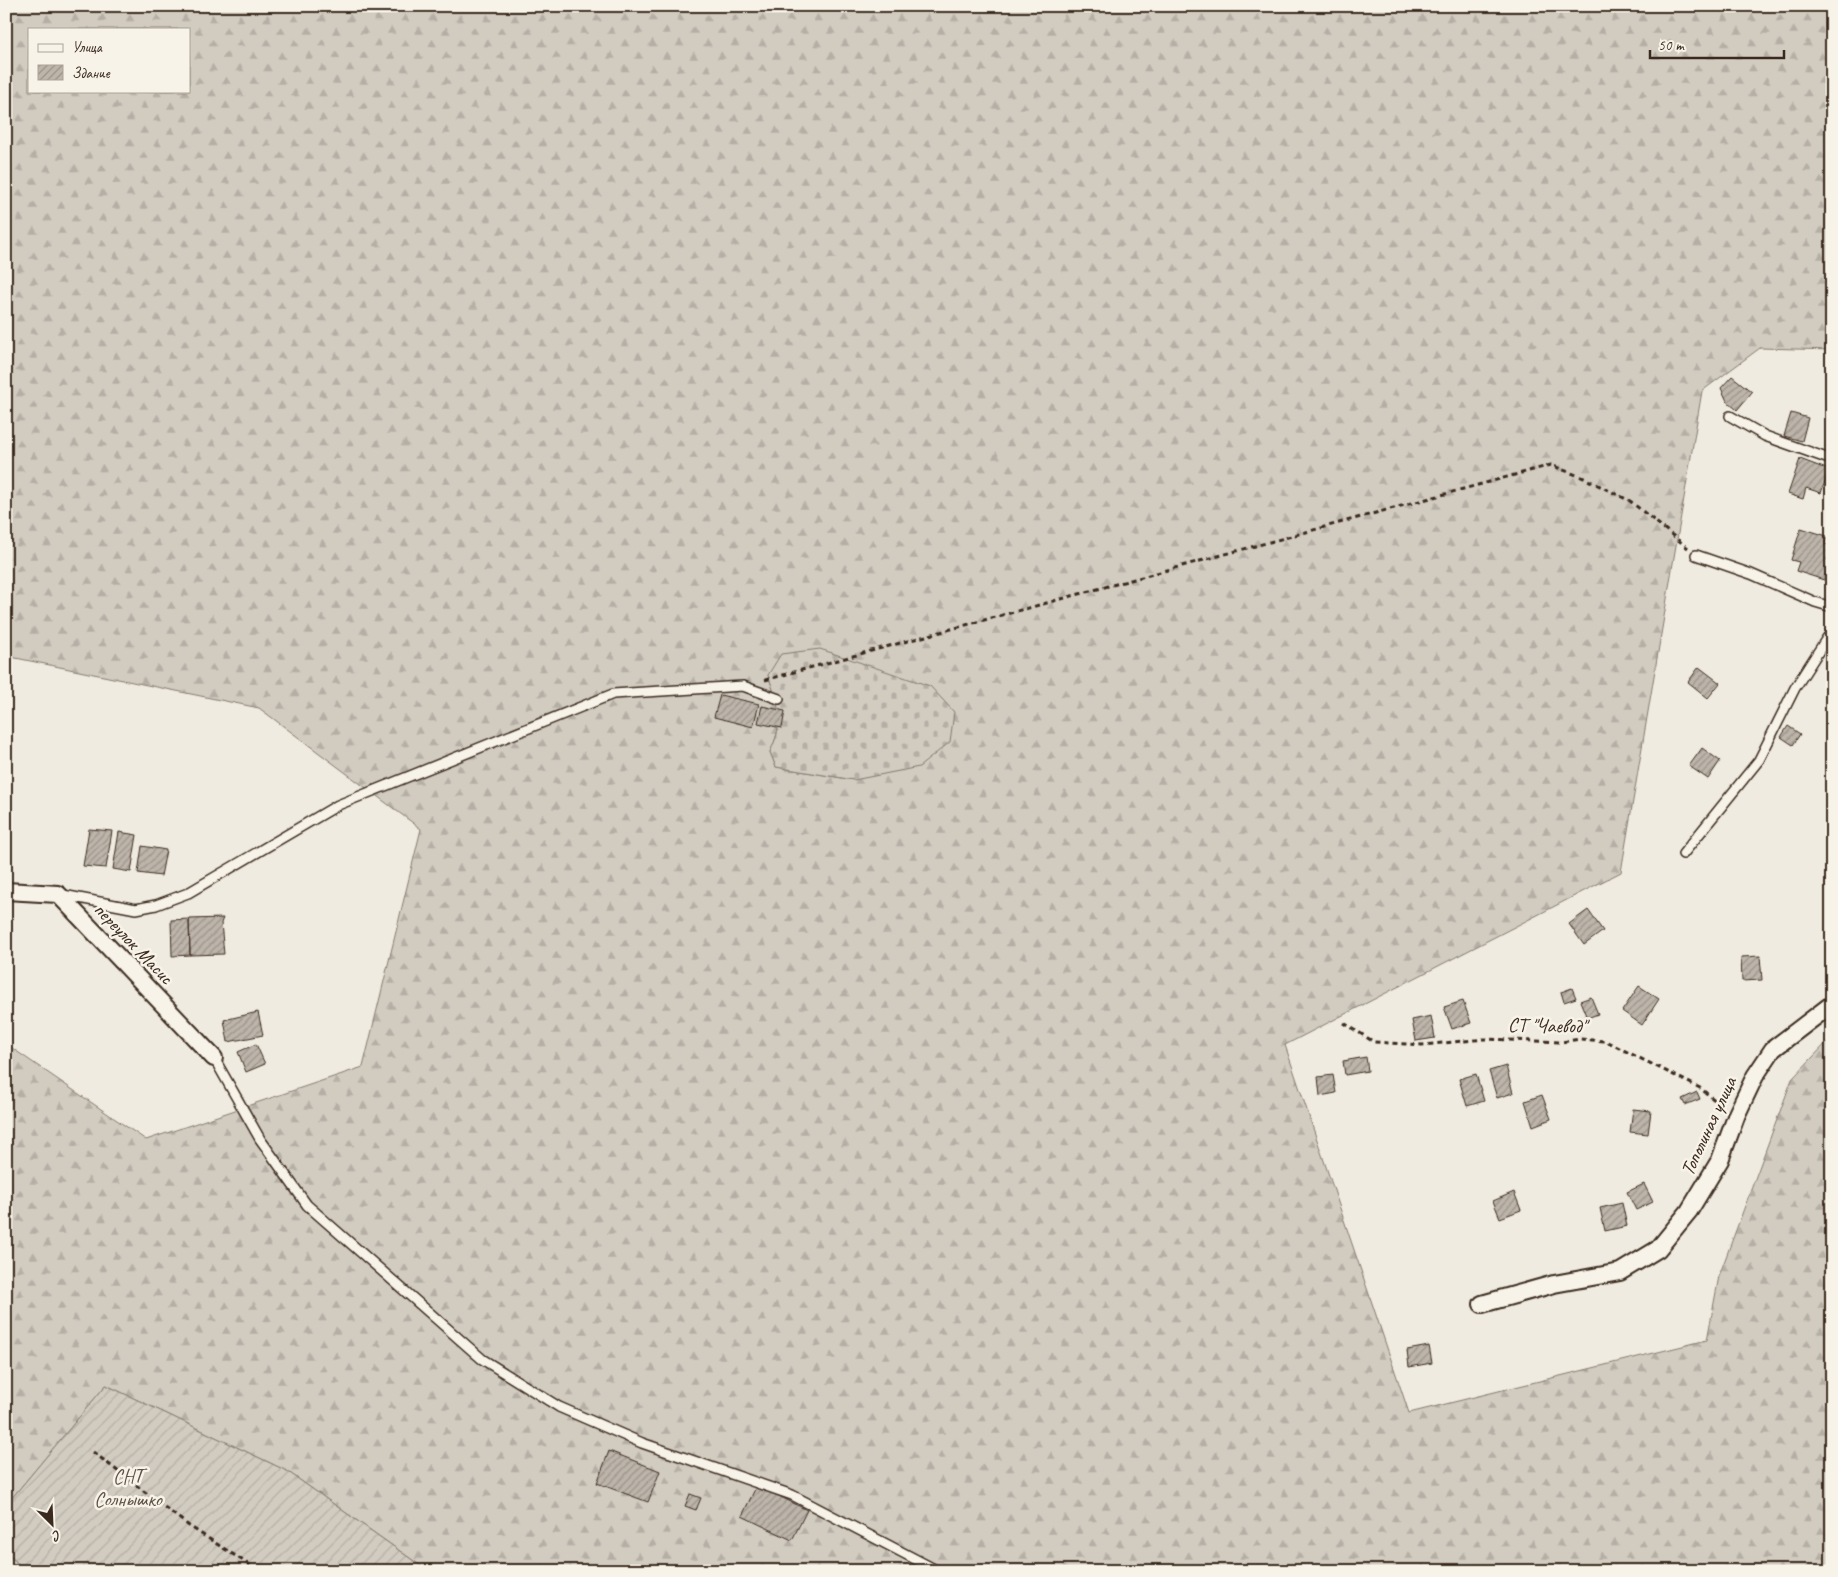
<svg xmlns="http://www.w3.org/2000/svg" width="1838" height="1577" viewBox="0 0 1838 1577" font-family="Caveat,sans-serif">
<style>
.forest{fill:url(#forest-firs);stroke:#867a6f;fill-rule:evenodd}
.cemetery{fill:url(#cemetery-stones);stroke:#867a6f}
.garden{fill:url(#garden-furrows);stroke:#867a6f}
.building{fill:url(#building-hatch);stroke:#3b2a1e}
.lines{fill:none;stroke-linecap:round;stroke-linejoin:round}
.service-casing{stroke:#3b2a1e;stroke-width:12}
.minor-casing{stroke:#3b2a1e;stroke-width:20}
.path{stroke:#3b2a1e;stroke-width:3;stroke-dasharray:5 4;stroke-linecap:butt}
.service{stroke:#f7f3e8;stroke-width:9}
.minor{stroke:#f7f3e8;stroke-width:16}
.labels{text-anchor:middle;stroke-width:5;stroke-linejoin:round;paint-order:stroke}
.street-label{font-size:20px;fill:#3b2a1e;stroke:#f7f3e8}
.park-label{font-size:20px;fill:#605246;stroke:#f7f3e8}
</style>
<defs>
<pattern id="forest-firs" width="22" height="20" patternUnits="userSpaceOnUse" patternTransform="scale(1.25)"><rect width="22" height="20" fill="#d1cbc0"/><path d="M5 1l3.5 6h-7zM16 11l3.5 6h-7z" fill="#b4aea5"/></pattern>
<pattern id="cemetery-stones" width="16" height="16" patternUnits="userSpaceOnUse" patternTransform="scale(1.25)"><rect width="16" height="16" fill="#d1cbc0"/><path d="M2 7V4a2 2 0 0 1 4 0v3zM10 15v-3a2 2 0 0 1 4 0v3z" fill="#b4aea5"/></pattern>
<pattern id="garden-furrows" width="10" height="10" patternUnits="userSpaceOnUse" patternTransform="scale(1.25)"><rect width="10" height="10" fill="#d1cbc0"/><path d="M-1 1l2-2M0 10L10 0M9 11l2-2" fill="none" stroke="#b4aea5"/></pattern>
<pattern id="building-hatch" width="6" height="6" patternUnits="userSpaceOnUse" patternTransform="scale(1.25)"><rect width="6" height="6" fill="#bdb5aa"/><path d="M-1 1l2-2M0 6l6-6M5 7l2-2" fill="none" stroke="#9b938a"/></pattern>
</defs>
<rect width="100%" height="100%" fill="#efebe0"/>
<filter id="ink" filterUnits="userSpaceOnUse"><feTurbulence type="fractalNoise" baseFrequency=".02" numOctaves="2"/><feDisplacementMap in="SourceGraphic" scale="10" xChannelSelector="R" yChannelSelector="G"/><feConvolveMatrix kernelMatrix="1 2 1 2 8 2 1 2 1" color-interpolation-filters="sRGB"/></filter>
<g filter="url(#ink)">
<path class="forest" d="M6,6h1826v344l-72,-2 -58,43 -81,481 -336,173 124,368 298,-73 12,-64 73,-197 40,-42v534h-1404l-141,-100 -181,-86 -100,120v-461l140,96 217,-73 58,-238 -162,-121 -253,-52zM29,29h160v62h-160zM768,675l86,105 -78,-13 -6,-15c15,-31 9,-46 -2,-77z
M6,1552l20,19h-20z"/>
<path class="cemetery" d="M820,649l110,37 24,26 -4,30 -31,25 -65,13 -78,-13 -6,-15c15,-31 9,-46 -2,-77l13,-21z"/>
<path class="garden" d="M106,1385l181,86 141,100h-402l-20,-19v-47z"/>
<path class="building" d="M1732,376l20,16 -15,18 -10,-9 -6,-13z
M1791,413l17,5 -6,23 -18,-5z
M1830,430h2v19l-6,-2z
M1800,459l29,11 -8,23 -15,-5 -3,11 -15,-5z
M1801,528l26,8 -2,8 6,2 -4,14 3,2 -6,18 -28,-9 3,-9 -8,-2z
M1699,667l21,16 -12,15 -20,-16z
M720,695l39,9 -6,23 -39,-10z
M762,706l23,5 -3,17 -24,-5z
M1788,726l12,8 -7,11 -12,-8z
M1702,748l18,13 -12,18 -19,-13z
M89,829l23,2 -6,37 -23,-2z
M119,832l18,3 -6,37 -18,-3z
M142,846l24,4 -5,26 -23,-3z
M1588,910l15,21 -19,14 -15,-21z
M223,918l-2,5 3,31 -34,1 -1,-36z
M189,919l1,36 -18,1 -1,-36z
M1760,956l2,24 -20,1 -1,-24z
M1639,986l20,13 -17,26 -20,-14z
M1572,988l4,10 -12,4 -3,-10z
M1591,997l7,17 -11,4 -7,-17z
M1463,1001l8,22 -19,6 -8,-22z
M258,1012l5,23 -35,7 -4,-22z
M1431,1016l4,22 -19,3 -4,-21z
M256,1044l9,20 -19,8 -8,-20z
M1366,1057l2,14 -23,4 -2,-14z
M1506,1066l7,27 -16,5 -8,-27z
M1476,1074l8,27 -17,5 -8,-27z
M1333,1075l3,18 -16,3 -2,-19z
M1697,1092l3,7 -15,6 -3,-6z
M1542,1095l9,24 -18,7 -8,-25z
M1633,1109l18,2 -3,23 -18,-2z
M1644,1184l9,18 -17,8 -9,-18z
M1514,1192l7,18 -21,8 -7,-17z
M1622,1203l5,23 -22,5 -5,-23z
M1429,1346l3,17 -23,4 -2,-17z
M609,1451l51,20 -12,31 -51,-19z
M757,1485l50,25 -15,30 -50,-24z
M690,1494l11,4 -5,12 -11,-4z"/>
<g class="lines">
<defs>
<path id="service" d="M1730,416l35,20 67,24
M1696,555l55,19 64,28 17,5
M1683,854l76,-94 36,-72 32,-50 5,-3
M63,895l73,14 20,-4 32,-12 150,-88 275,-111 130,-8 36,13
M214,1058l46,81 47,66 175,154 77,48 83,36 150,52 146,76"/>
<path id="minor" d="M6,891l52,3 156,164
M1482,1304l72,-20 66,-12 38,-23 31,-38 31,-51 17,-46 18,-38 18,-27 59,-45"/>
</defs>
<use href="#service" class="service-casing"/>
<use href="#minor" class="minor-casing"/>
<path class="path" d="M765,680l786,-215 33,13 46,23 58,47
M1344,1023l30,19 48,3 63,-6 76,3 19,-3 25,2 95,47 23,19
M93,1452l96,74 70,45"/>
<use href="#service" class="service"/>
<use href="#minor" class="minor"/>
</g>
</g>
<g class="labels">
<g class="street-label">
<text transform="translate(134 943) rotate(46)" y="7">переулок Масис</text>
<text transform="translate(1547 1025) rotate(1)" y="7">СТ "Чаевод"</text>
<text transform="translate(1708 1126) rotate(-65)" y="7">Тополиная улица</text>
</g>
<g class="park-label">
<text x="128" y="1483">СНТ<tspan x="128" dy="23">Солнышко</tspan></text>
</g>
</g>
<rect width="1838" height="1577" fill="none" stroke="#f7f3e8" stroke-width="25"/>
<rect x="12" y="12" width="1813" height="1552" fill="none" stroke="#3b2a1e" stroke-width="2" filter="url(#ink)"/>
<rect x="28" y="28" width="162" height="65" fill="#f7f3e8" stroke="#aca397"/>
<rect x="38" y="44" width="25" height="8" fill="#f7f3e8" stroke="#aca397"/>
<text x="72" y="52" font-size="15" fill="#3b2a1e">Улица</text>
<rect x="38" y="65" width="25" height="15" fill="url(#building-hatch)" stroke="#aca397"/>
<text x="72" y="78" font-size="15" fill="#3b2a1e">Здание</text>
<g transform="translate(52 1524) rotate(156)" stroke="#f7f3e8" stroke-width="4" paint-order="stroke">
<path d="M0-4L9 19L0 12L-9 19Z" fill="#3b2a1e"/>
<text y="-8" font-size="14" font-weight="bold" text-anchor="middle" fill="#3b2a1e">С</text>
</g>
<path d="M1650 50v8h134v-8" fill="none" stroke="#3b2a1e" stroke-width="2.5"/>
<text x="1658" y="50" font-size="15" fill="#3b2a1e" stroke="#f7f3e8" stroke-width="4" paint-order="stroke">50 m</text>
</svg>
